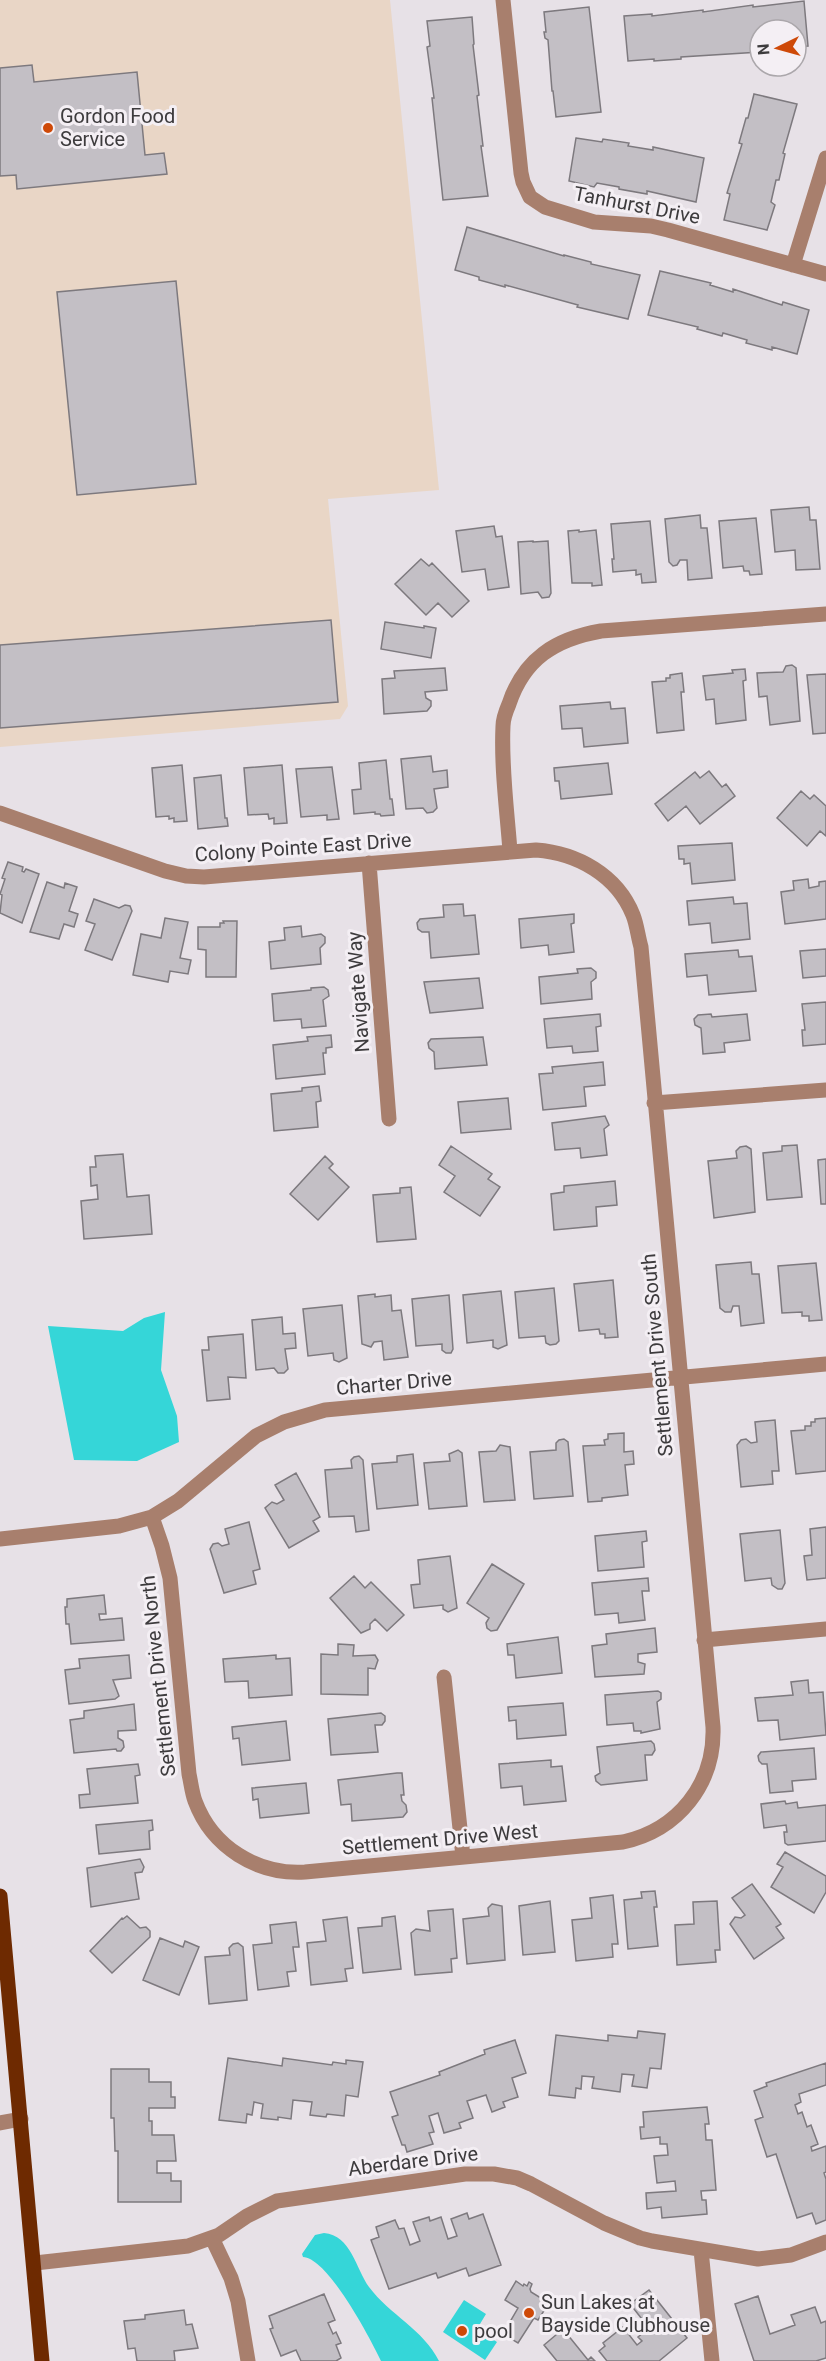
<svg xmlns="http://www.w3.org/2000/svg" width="826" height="2361" viewBox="0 0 826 2361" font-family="Roboto,sans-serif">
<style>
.commercial{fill:#e9d6c6}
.water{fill:#35d6d8}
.building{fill:#c3bfc5;stroke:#7d797e;stroke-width:1.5}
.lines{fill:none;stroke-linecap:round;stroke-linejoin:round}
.minor{stroke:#a87f6d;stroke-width:15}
.major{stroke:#6e2a01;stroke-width:15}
.poi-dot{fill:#ce4908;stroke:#f4eff4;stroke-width:2}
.labels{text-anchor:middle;stroke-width:6;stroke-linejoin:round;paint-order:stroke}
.poi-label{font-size:20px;fill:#3d3b3d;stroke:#f4eff4;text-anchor:start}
.street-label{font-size:20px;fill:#3d3b3d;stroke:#f4eff4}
</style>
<rect width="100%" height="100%" fill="#e7e1e7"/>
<path class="commercial" d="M0,0h390l49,490 -111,9 20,207 -8,13 -340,28z"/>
<path class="water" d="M165,1312l-4,58 16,46 2,26 -42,19 -63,-1 -26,-134 75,5 21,-13z
M324,2233c27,2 32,36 45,54 21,28 54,42 70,74h-58c-11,-23 -53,-103 -78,-104l-1,-3 13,-19z
M464,2300l22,14 -9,15 20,13 -12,18 -42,-28z"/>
<path class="building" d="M804,1l4,45 -12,1v-17h-36v22l-79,5v2l-27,2v-2l-26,2 -4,-45 28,-2v2l51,-6v2l50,-7v2z
M589,7l12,105 -45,5 -3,-26h-1l-4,-51 -3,-2 -1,-6h2l-2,-20z
M472,17l2,27 -1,1 6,50 -2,1 6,50h-2l7,50 -45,4 -11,-102h2l-7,-51 3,-1 -3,-25z
M32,65l2,17 103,-10 8,83 19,-2 3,21 -150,15 -1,-14 -16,1v-108z
M754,94l43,10 -14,49 2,1 -6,26h-3l-5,22 4,3 -8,25 -43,-10 6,-26 -3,-1 15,-49 -3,-1 7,-25h2z
M576,138l26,4 1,-3 26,4 -1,3 25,4v-3l51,11 -8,44 -49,-11v3l-28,-5v-2l-22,-4 -3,4 -25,-6z
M467,227l97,29v-1l27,7v2l49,11 -12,44 -51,-12 1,-2 -73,-20v2l-26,-7v-3l-24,-7z
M660,271l51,12 -1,2 23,7v-3l49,16 1,-3 26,8 -12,44 -25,-7v3l-26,-7 1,-3 -24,-7 -1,3 -25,-7 1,-2 -50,-12z
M176,281l20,203 -119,11 -20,-203z
M809,507l1,13h6l4,49 -24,1 -1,-20 -20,2 -4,-42z
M700,515l1,13h6l5,50 -24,2 -1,-20h-7l-3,5 -4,1 -4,-4 -4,-43z
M756,518l6,56 -12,1 -1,-4h-5l-1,-5 -20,2 -4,-47z
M650,521l6,61 -14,1 -1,-9 -5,1v-5l-23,2 -1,-13h2l-3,-35z
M494,526l2,11 6,-1 7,51 -21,3 -3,-21 -23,3 -6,-41z
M579,530v2l17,-2 6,55 -10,1v-3h-20l-4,-52z
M533,541v1l15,-1 3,52 -2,4 -7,1 -4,-6 -17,2 -3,-52z
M421,559l8,7 3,-3 37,38 -17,16 -14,-14 -12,12 -31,-31z
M331,620l7,82 -338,26v-83z
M385,622l39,6v-2l12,2 -5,30 -50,-9z
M792,665l4,3 4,53 -30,4 -3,-29 -8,1 -2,-24 26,-1 3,-6z
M445,668l2,22 -22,2 1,6 5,3v5l-4,5 -43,3 -2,-35 13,-1 -1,-7z
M745,669l1,11 -3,1 3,39 -30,4 -2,-25 -8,1 -3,-24 30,-3 -1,-3z
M682,673l2,19h-3l3,38 -27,3 -5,-51 14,-1v-3h4v-3z
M826,674v59l-13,1 -6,-59z
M610,702l1,7 14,-1 3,35 -44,4 -2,-19 -20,1 -2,-23z
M431,756l2,16 14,-2 1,17 -14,2 3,19 -4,4 -6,1 -4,-5 -17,1 -5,-50z
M386,760l4,39h2l2,16 -13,1 -1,-2h-5v-2l-21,2 -2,-24 9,-1 -2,-26z
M608,763l4,31 -51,5 -2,-18h-4l-1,-13z
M182,765l5,56 -13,1v-4l-5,1v-3l-13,1 -4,-49z
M282,765l5,58 -13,1v-6l-5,1 -1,-5 -20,1 -4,-47z
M332,767l7,52 -12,1v-5l-26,2 -5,-48z
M709,771l13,16 4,-3 9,12 -35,28 -14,-18 -18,15 -13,-17 40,-32 5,6z
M221,775l4,43h2l1,8 -30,3 -4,-51z
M801,791l9,8 4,-4 12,11v30l-6,-5 -13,15 -30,-28z
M732,843l3,37 -43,4 -2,-21 -6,1v-5h-5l-1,-13z
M8,862l15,5 -1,4 2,1 2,-3 13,5 -17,49 -22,-10 2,-18 -2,-1 5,-15 -3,-1z
M808,879l1,9 10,-2v-4l7,-1v38l-41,5 -4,-32 13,-2 -1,-9z
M47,882l17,6 1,-5 12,4 -8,24 9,3 -4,13 -10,-3 -5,15 -29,-7z
M733,897l1,7 13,-1 3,36 -38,4 -2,-20 -21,2 -2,-24z
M94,899l25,9 6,-3 5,1 2,5 -20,49 -27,-10 10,-26 -9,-3z
M463,904l1,12 11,-1 4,39 -48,4 -2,-26h-7l-4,-3 -1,-6 3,-4 24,-2 -1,-12z
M574,914v9l-3,1 3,28 -25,3 -1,-10 -27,3 -2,-29z
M165,918l23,4 -8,36 11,2 -3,14 -18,-3 -2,11 -35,-7 8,-41 20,4z
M223,921h14l-1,56h-30v-27l-8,-1v-22h22v-4h4z
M301,926l1,11 19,-3 4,3v6l-5,5 1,16 -50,5 -2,-27 16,-2 -1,-12z
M826,949v27l-23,2 -3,-27z
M738,950l1,7 13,-1 4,35 -47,4 -2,-20 -20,2 -2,-23z
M591,968l5,4v6l-5,4 1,17 -51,5 -2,-27 39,-4 -1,-4z
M479,978l4,30 -53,5 -6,-31z
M324,987l4,3 1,6 -6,4 3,26 -24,2 -1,-9 -27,2 -2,-27 39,-4v-2z
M826,1002v42l-23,2 -1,-16h3l-3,-26z
M600,1014l1,12 -5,1 2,24 -25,2 -1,-7 -25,2 -3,-29z
M711,1014l1,3 35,-3 3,26 -26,3 1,9 -22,2 -2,-26 -6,-3 -1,-6 4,-4z
M331,1035l1,12 -6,1v5h-3l2,21 -49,5 -3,-34 35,-4 -1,-4z
M483,1037l4,28 -52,4 -1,-17 -5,-4 -1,-5 3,-4z
M603,1062l2,23 -21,2 2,19 -43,4 -4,-36 14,-1 -1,-6z
M319,1086l2,15 -5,1 2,25 -44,4 -3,-37 31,-3v-3z
M508,1098l3,31 -50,4 -3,-31z
M605,1116l4,9 -5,4 3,26 -26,3 -1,-10 -25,2 -3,-27z
M797,1145l5,52 -35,3 -4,-47 19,-2v-5z
M451,1146l41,28 -4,5 12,8 -20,29 -36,-24 11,-16 -16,-11z
M746,1146l5,3 4,63 -41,6 -6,-57 29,-3 -1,-7 4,-4z
M123,1154l4,43 22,-2 3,39 -68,5 -3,-38 17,-2 -1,-14 -6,1 -1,-19h6l-1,-11z
M325,1156l8,8 -4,4 20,19 -31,33 -28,-26z
M826,1159v45h-5l-3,-41v-3z
M615,1181l2,24 -21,2 1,19 -43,4 -3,-36 13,-2v-6z
M411,1187l5,52 -39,3 -4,-47 27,-2v-5z
M751,1262l1,12h7l5,49 -23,3 -2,-20h-6l-2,6h-6l-5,-4 -4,-43z
M816,1263l6,57 -13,1v-5h-7v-4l-20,1 -4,-47z
M613,1280l5,57 -13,1v-4h-5l-1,-5 -20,2 -5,-47z
M554,1288l5,53 -3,3 -6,1 -4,-2 -1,-7 -26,2 -4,-46z
M501,1291l6,54 -9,4 -5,-2v-7l-26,3 -4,-48z
M375,1294v3l16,-2 1,16 9,-1 7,47 -24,3 -2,-19 -8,1 -3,5 -9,-3 -4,-48z
M449,1295l4,54 -2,4h-5l-4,-3v-6l-26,2 -4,-47z
M342,1305l5,53 -8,4 -5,-2 -1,-7 -25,3 -5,-47z
M282,1317l1,17 12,-1 1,15 -11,1 3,20 -4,4h-6l-4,-5 -18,2 -4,-50z
M243,1334l3,44 -18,-1 2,22 -23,2 -5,-51h7l-1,-13z
M826,1418v53l-30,3 -5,-43 14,-1v-4h6v-4h4v-3z
M775,1420l4,51h-7l1,13 -32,3 -4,-42 4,-5 5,-1 5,4 6,-1 -2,-20z
M624,1433v19l9,-1 1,13 -9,1 3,30 -26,3v3l-14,1 -5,-56 22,-1 -1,-5 4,-1v-5z
M564,1439l4,3 5,54 -39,3 -4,-47 26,-2v-7l3,-3z
M500,1445l10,2 5,53 -31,2 -5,-50 17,-1z
M458,1450l4,3 5,53 -38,3 -5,-46 26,-2 -1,-7z
M413,1454l5,51 -41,4 -5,-45 25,-2v-6z
M359,1456l4,4 6,70 -13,2 -2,-16 -25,1 -4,-47 27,-2 -1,-8 3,-3z
M296,1473l24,44 -7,4 6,10 -30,17 -24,-40 7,-6 5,2 7,-4 -9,-15z
M249,1522l11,47 -7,2 3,13 -32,9 -14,-44 3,-5 5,-1 4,3 7,-2 -4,-15z
M826,1527v51l-19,2 -3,-24 8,-1 -2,-26z
M780,1530l5,53 -3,6h-4l-6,-4 -1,-7 -26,3 -5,-47z
M646,1531l1,10 -5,1 2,25 -46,4 -3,-35z
M450,1556l7,52 -9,4 -5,-3v-4l-29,3 -3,-23 9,-1 -2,-24z
M492,1564l32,20 -27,46 -6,1 -4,-3 -1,-5 3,-5 -22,-15z
M354,1576l11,12 6,-6 33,33 -17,16 -12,-12 -5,5v5l-9,4 -31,-35z
M648,1578l1,13h-7l3,29 -26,3 -1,-10 -23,2 -3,-32z
M104,1595l2,19h-7l1,6 22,-2 2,22 -53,4 -2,-20h-3l-1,-17h2v-8z
M655,1628l2,24 -19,2v8l7,2 -1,10 -49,3 -3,-31 15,-2 -1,-10z
M558,1637l4,36 -46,5 -2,-23h-6l-1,-11z
M338,1644l16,1 -1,11 22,-1 3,5 -3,9 -7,-1v27l-47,-1v-40l17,1z
M129,1655l2,23 -18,2 6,16 -4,3 -46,5 -4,-34 15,-2 -1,-9z
M276,1655v4l14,-1 2,37 -43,3 -1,-17 -23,1 -2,-23z
M808,1680l1,13 14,-1 3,43 -46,5 -2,-20 -20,1 -3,-23 38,-3 -2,-13z
M658,1691l3,2v6l-4,3 3,27 -19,4v-2h-7l-1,-8 -26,2 -2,-30z
M563,1703l3,32 -49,4 -1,-19 -7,1 -1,-14z
M134,1704l2,26 -18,1v7l5,3 1,6 -3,4h-4l-1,-2 -42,4 -4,-33 14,-2v-7z
M381,1713l4,3v5l-3,4h-7l3,27 -47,3 -3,-36z
M286,1721l4,39 -48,5 -3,-27 -6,1 -1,-12z
M651,1741l3,3 1,6 -3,5h-7l2,25 -46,5 -5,-4 -1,-5 5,-3 -3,-26z
M814,1748l2,31 -24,2 1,10 -23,2 -3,-29h-5l-3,-3 -1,-5 3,-4z
M551,1760v7l11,-1 4,35 -42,4 -2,-19 -21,2 -2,-24z
M138,1764l2,11 -5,1 3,27 -58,5 -1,-13 11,-1 -3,-25z
M397,1773h5l2,22h-3l1,6 4,4 1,7 -4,5 -51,4 -1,-17 -10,1 -3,-25z
M306,1783l3,30 -49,5 -2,-19 -5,1 -1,-12z
M785,1801l1,3 11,-2 1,6 28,-3v36l-38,4 -3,-2 -1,-11h3l-1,-7 -22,3 -3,-24z
M152,1820l1,10 -4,1 1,18 -51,5 -3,-29z
M785,1852l41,24v16l-12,21 -43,-26 12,-20 -6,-3z
M140,1859l4,8 -2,5 -7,1 4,26 -48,8 -4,-39z
M752,1884l29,40 -5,3 8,11 -30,21 -24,-35 5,-7 6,1 4,-3 -13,-17z
M655,1891l2,16h-3l4,39 -30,3 -4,-49 18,-2 -1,-6z
M613,1895l5,49h-6l1,13 -37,4 -4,-41 20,-2 -2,-20z
M550,1901l5,51 -32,3 -4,-49z
M717,1901l3,49h-5l1,12 -39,3 -2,-40 19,-1 -1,-22z
M492,1904l10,2 3,54 -38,4 -4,-45 26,-3 -1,-8z
M453,1909l4,49 -6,1 1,13 -37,3 -4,-42 5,-4 14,2 -2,-20z
M127,1916l13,12 6,-1 4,4v6l-38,36 -22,-22 32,-33 1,1z
M395,1916l6,53 -38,4 -5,-45 24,-2v-8z
M347,1917l6,51 -8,1 2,12 -36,4 -4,-42 19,-2 -3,-21z
M296,1922l3,25h-6l3,24 -9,1 2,14 -31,4 -5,-45 19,-2 -2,-18z
M160,1938l23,9 2,-6 14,6 -20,48 -36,-15z
M238,1943l5,4 4,53 -38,4 -4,-47 25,-2 -1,-7 4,-4z
M638,2031l27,3 -4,35 -11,-1 -3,20 -15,-2 2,-11 -12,-1 -2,18 -28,-4 2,-11 -12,-1 -1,13 -5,-1 -1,10 -26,-3 7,-60 52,6v-6l29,3z
M515,2040l11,33 -14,5 6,19 -15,5 2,5 -13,5 -6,-17 -19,6 6,17 -14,5 2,5 -17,5 -6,-20 -9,3 5,16 -5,1 4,11 -26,8 -2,-7h-3l-10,-28 6,-2 -8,-23 50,-17 -1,-3 46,-18 -1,-4z
M228,2058l54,8 1,-8 49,7 1,-3 13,2v-4l17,2 -5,35 -12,-2 -2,21 -17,-2 -1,3 -16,-2 2,-13 -19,-2 -2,19 -13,-2v3l-17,-2 2,-14 -9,-2 -2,13 -5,-1 -1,9 -27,-3z
M826,2063v22l-27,9 2,8 -6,3 3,9 4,-2 5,15 4,-2 7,19 -7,3 1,4 14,-5v26l-2,1 2,6v41l-10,4 -4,-11 -15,5 -21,-64 -9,3 -12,-37 8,-3 -9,-26 13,-5 -1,-3z
M111,2069h38v13h22v15h4v11h-26v13h3v14h22l2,26h-19v12h14v8h10v21h-63v-51h-3l-1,-33h-3z
M707,2107l2,17h-4l1,16h6l4,50 -15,1 1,9h4l1,14 -45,4 -1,-11 -14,2 -1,-16 30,-2 -1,-10 -18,2 -3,-27 14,-1 -1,-11h-7v-7l-19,2 -1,-12h4l-1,-15z
M467,2213l2,6 14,-5 18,51 -32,11 -3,-8 -28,10 -2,-5 -47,16 -18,-49 8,-3 -3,-10 19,-7 4,9 5,-1 6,17 10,-4 -7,-19 16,-5 1,4 11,-4 7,22 9,-3 -6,-17z
M516,2281l7,5 1,-2 3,2 2,-4 3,2 -2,5 1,3 18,11 -11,17 -4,-2 -16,25 -15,-9 15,-26 -13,-8z
M649,2290l38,48 -28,23h-52l-8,-10 6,-5 -2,-3 20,-16 14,18 5,-4 -4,-4 11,-9 -19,-24z
M324,2294l11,26 -7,3 5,11 3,-2 5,11 -5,2 5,13 -5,3h-35l-5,-11 -15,6 -11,-27 3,-1 -4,-12z
M758,2296l12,38 25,-9 -4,-10 24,-8 6,16 5,-2v37l-10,3h-62l-19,-57z
M184,2310l2,15 6,-1 6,24 -24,3 1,10h-38l-2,-13 -7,1 -4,-28 21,-2v-4z
M563,2329l25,31 3,-3 4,4h-38l-13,-16z"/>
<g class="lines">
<path class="minor" d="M503,0l18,173 2,9 7,15 15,10 49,15 57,4 17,4 158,44
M793,265l33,-107
M0,813l165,58 21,5 18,1 332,-27c41,3 81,25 97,65 4,10 5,22 8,32l72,780c2,57 -35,103 -90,115l-318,30c-48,3 -93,-25 -110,-71 -3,-8 -4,-18 -6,-27l-19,-196 -8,-32 -10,-29
M510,851c-3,-41 -9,-84 -7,-125 0,-7 3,-15 6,-22 15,-45 46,-65 92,-73l225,-17
M369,863l20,256
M654,1103l172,-13
M0,1539l119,-13 33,-9 26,-16 78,-65 28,-14 41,-12 501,-46
M704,1640l122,-11
M444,1677l19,180
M0,2123l21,-4
M212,2238l19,40 7,23 10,60
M701,2250l11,111
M35,2263l153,-17 31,-11 28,-19 30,-15 188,-27h29l23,4 14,6 73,39 36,15 12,3 106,18 33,-4 35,-13"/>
<path class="major" d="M0,1896l42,465"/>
</g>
<g class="poi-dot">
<circle cx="48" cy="128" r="6"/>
<circle cx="529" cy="2313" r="6"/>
<circle cx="462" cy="2331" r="6"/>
</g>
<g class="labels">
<g class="poi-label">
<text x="60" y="123">Gordon Food<tspan x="60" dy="23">Service</tspan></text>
<text x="541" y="2309">Sun Lakes at<tspan x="541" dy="23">Bayside Clubhouse</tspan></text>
<text x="474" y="2338">pool</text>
</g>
<g class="street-label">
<text transform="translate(637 205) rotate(11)" y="7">Tanhurst Drive</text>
<text transform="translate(303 847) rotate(-4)" y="7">Colony Pointe East Drive</text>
<text transform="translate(358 992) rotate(-94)" y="7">Navigate Way</text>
<text transform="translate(657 1355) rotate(-95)" y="7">Settlement Drive South</text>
<text transform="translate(394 1383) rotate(-5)" y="7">Charter Drive</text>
<text transform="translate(158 1676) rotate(-96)" y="7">Settlement Drive North</text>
<text transform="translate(440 1839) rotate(-5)" y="7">Settlement Drive West</text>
<text transform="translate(413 2161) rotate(-7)" y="7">Aberdare Drive</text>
</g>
</g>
<g transform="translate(778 48) rotate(265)"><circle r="28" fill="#f4eff4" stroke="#aba7ab" stroke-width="1.5"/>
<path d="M0-4.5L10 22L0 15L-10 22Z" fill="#ce4908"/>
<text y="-9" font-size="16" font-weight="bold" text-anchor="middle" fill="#3d3b3d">N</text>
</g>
</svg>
